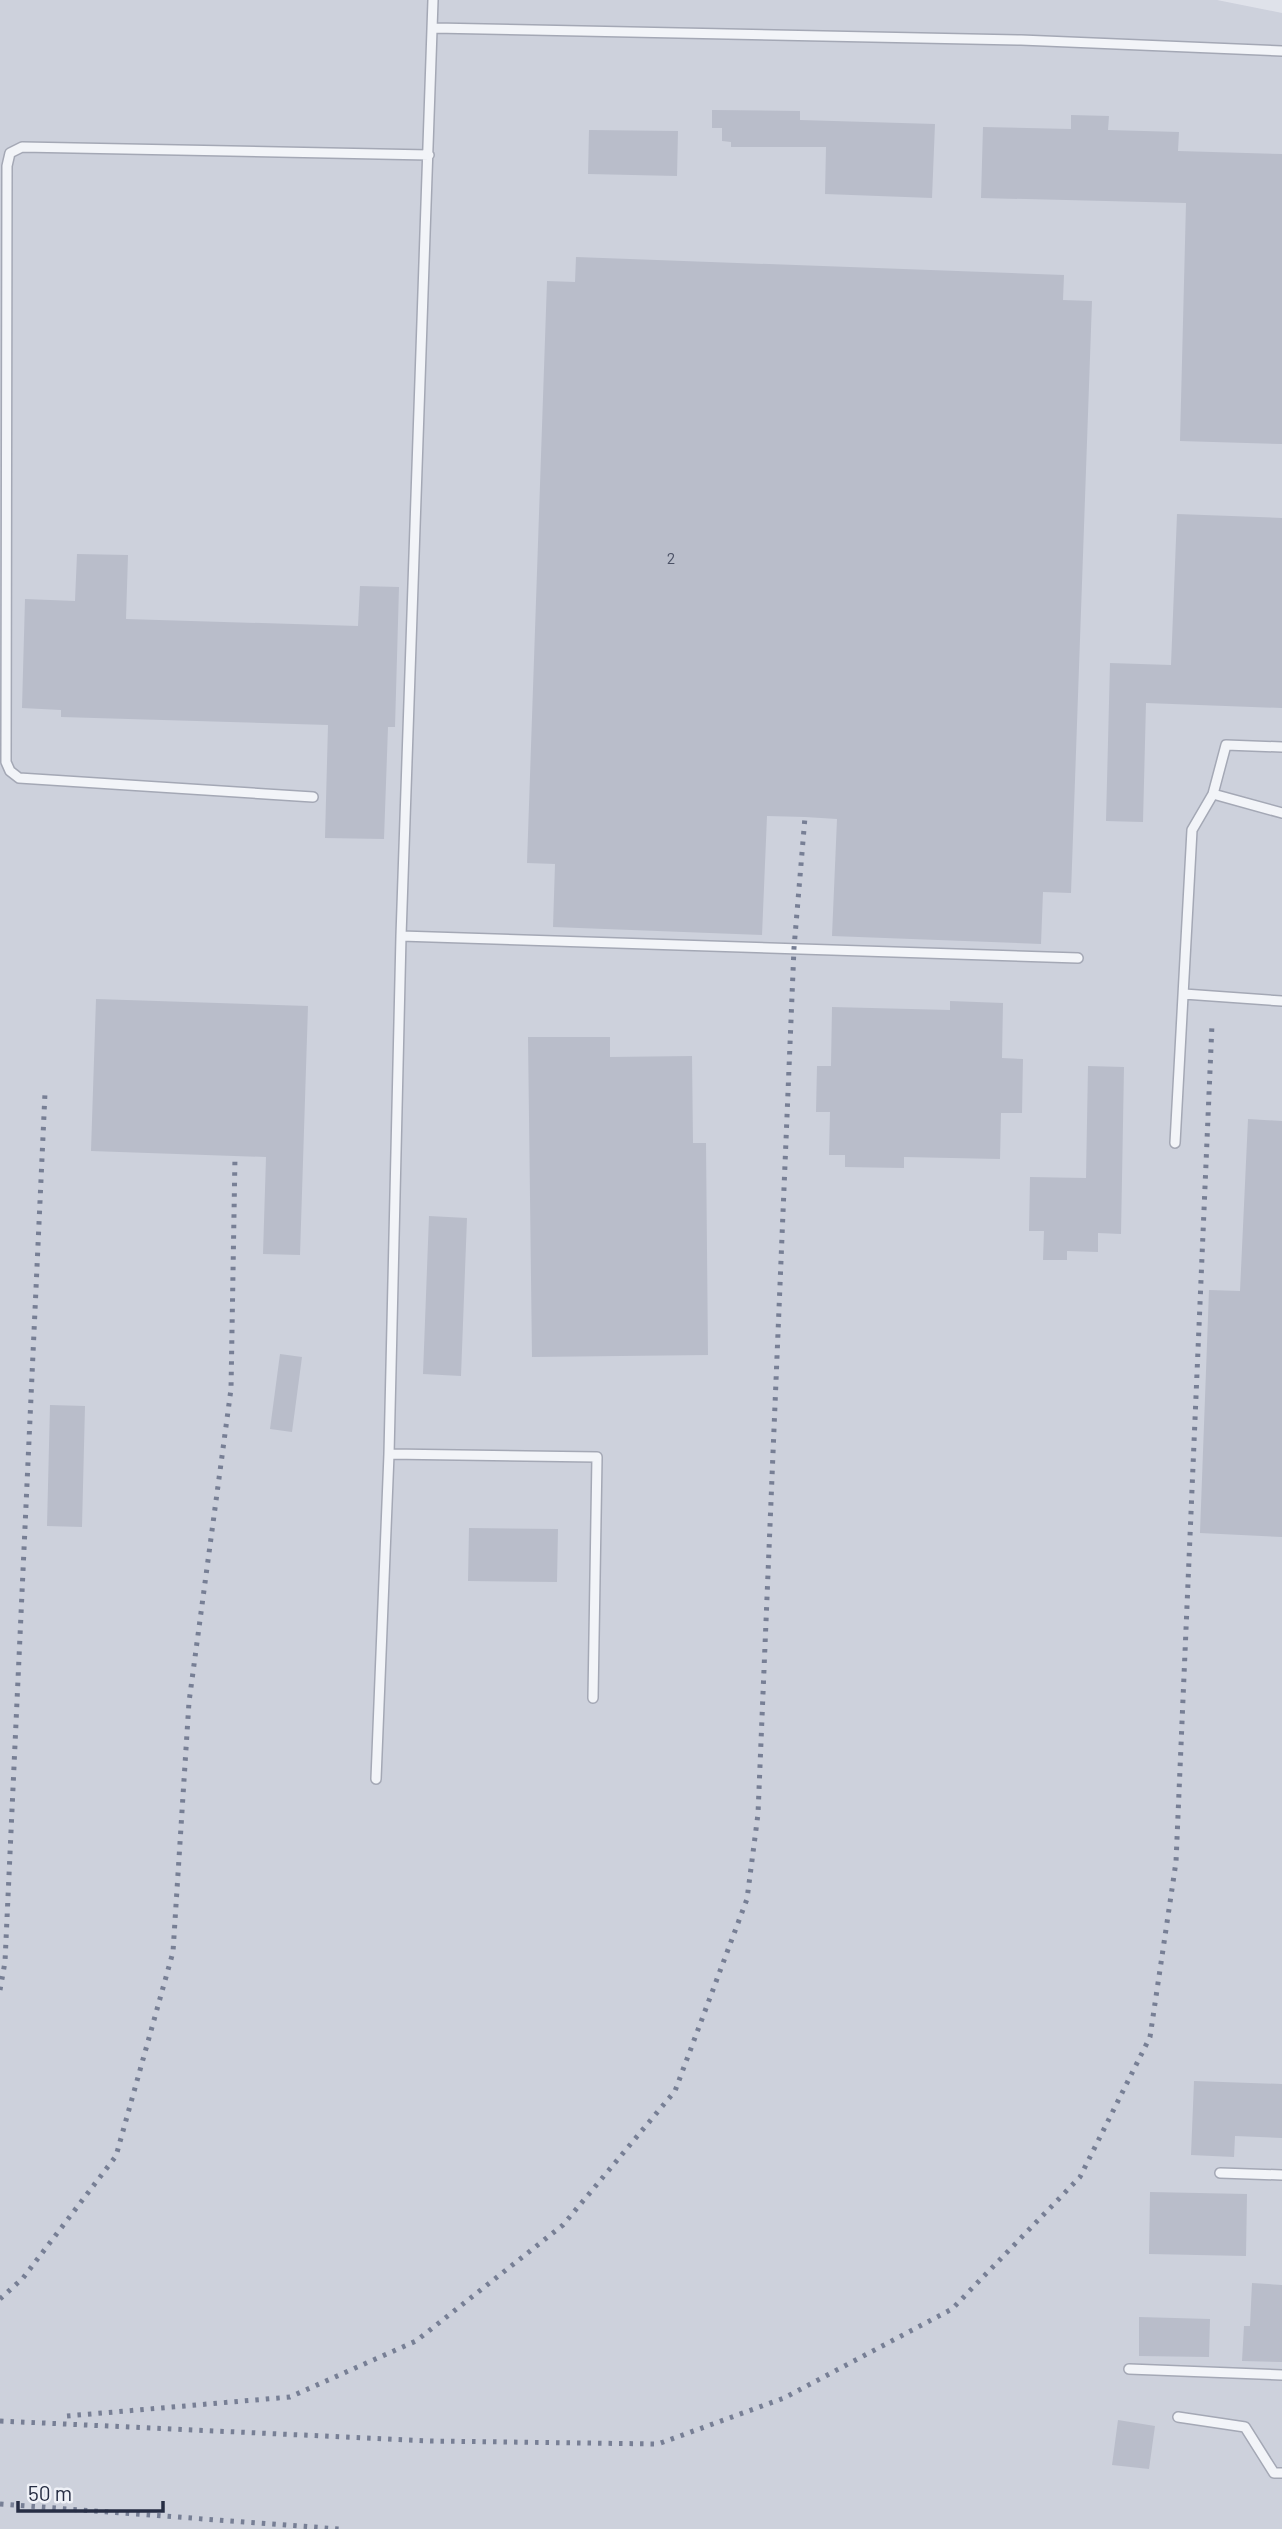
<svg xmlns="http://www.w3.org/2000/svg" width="1282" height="2529" viewBox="0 0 1282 2529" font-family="Barlow,sans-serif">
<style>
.built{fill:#cdd1dc}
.building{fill:#b9bdca}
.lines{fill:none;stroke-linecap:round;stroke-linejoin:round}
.service-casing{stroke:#a4a8b5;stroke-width:12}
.service{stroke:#f2f4f8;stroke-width:9}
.rail{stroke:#777f95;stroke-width:5;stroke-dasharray:3.5 7;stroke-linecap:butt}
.labels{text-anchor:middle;stroke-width:7;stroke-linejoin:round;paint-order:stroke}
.number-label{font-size:16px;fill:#4b5165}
</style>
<rect width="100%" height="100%" fill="#dfe2ea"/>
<path class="built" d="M0,0h1217l65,13v2516h-1282z"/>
<path class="building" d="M712,110l88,1v9l135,4 -3,74 -107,-4 1,-47h-95v-5l-9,-1v-13h-10z
M1071,115l38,1 -1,14 71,2 -1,19 104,3v290l-102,-3 6,-238 -205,-5 2,-71 88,2z
M589,130l89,1 -1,45 -89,-2z
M576,257l488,18 -1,25 29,1 -21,592 -28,-1 -2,52 -209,-8 5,-117 -32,-2 -38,-1 -5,119 -209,-8 2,-63 -28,-1 20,-582 28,1z
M1177,514l105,4v190l-136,-5 -3,119 -37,-1 4,-158 61,2z
M77,554l51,1 -2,64 232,7 2,-40 39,1 -4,140h-7l-4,112 -59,-1 3,-113 -267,-8v-7l-39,-2 3,-109 50,2z
M96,999l212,7 -8,249 -37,-1 3,-97 -175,-6z
M950,1001l53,2 -1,55 21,1 -1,54h-21l-1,46 -96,-2v11l-59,-1v-12h-16l1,-43h-14l1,-46h14l1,-59 118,3z
M528,1037h82v20l82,-1 1,87h13l2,212 -176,2z
M1088,1066l36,1 -3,167 -23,-1v19l-31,-1v9h-24l1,-29h-15l1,-54 56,1z
M1248,1119l34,2v416l-82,-4 9,-243 31,1z
M429,1216l38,2 -6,158 -38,-2z
M280,1354l22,3 -10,75 -22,-3z
M50,1405l35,1 -3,121 -35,-1z
M469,1528l89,1 -1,53 -89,-1z
M1194,2081l88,3v54l-47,-2 -1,21 -43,-2z
M1150,2192l97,2 -1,62 -97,-2z
M1252,2283l30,2v77l-40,-1 2,-35h6z
M1139,2317l71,2 -1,38 -70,-1z
M1118,2420l37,6 -6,43 -37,-4z"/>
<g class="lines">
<defs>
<path id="service" d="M434,28l587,12 261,11
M1213,794l69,19
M313,797l-294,-19 -9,-7 -4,-9 1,-596 3,-13 12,-6 407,8
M401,936l677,22
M1184,994l98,7
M1175,1143l17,-313 21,-36 13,-49 56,2
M389,1454l208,3 -4,241
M376,1779l13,-325 12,-518 32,-936
M1220,2173l62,2
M1129,2369l153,6
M1178,2417l67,10 29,46h8"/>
</defs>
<use href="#service" class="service-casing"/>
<use href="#service" class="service"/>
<path class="rail" d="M0,1990l5,-28 40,-869
M0,2299l23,-21 93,-122 57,-204 16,-250 42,-313 4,-233
M67,2416l223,-19 126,-56 147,-116 112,-134 72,-192 11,-85 36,-866 11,-131
M0,2421l431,20 227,3 126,-46 168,-89 128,-132 70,-140 26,-175 36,-838
M0,2504l340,25"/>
</g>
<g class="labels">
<g class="number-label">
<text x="671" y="564">2</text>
</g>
</g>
<path d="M18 2501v10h145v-10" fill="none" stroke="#262d43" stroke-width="3.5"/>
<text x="28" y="2501" font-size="21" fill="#262d43" stroke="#eff1f7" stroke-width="5" paint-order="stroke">50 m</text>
</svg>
